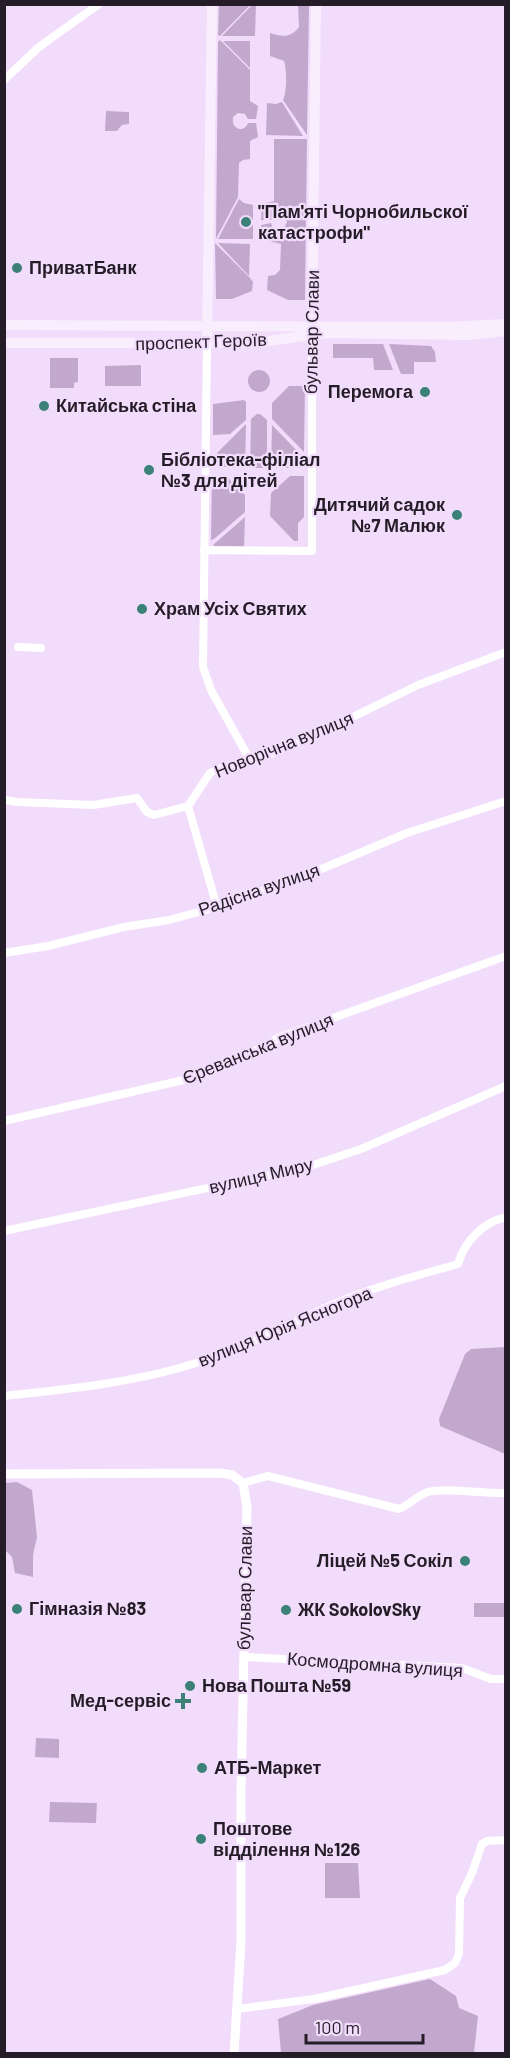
<svg xmlns="http://www.w3.org/2000/svg" width="510" height="2058" viewBox="0 0 510 2058" font-family="Barlow,sans-serif">
<style>
.green{fill:#c3a8ce}
.lines{fill:none;stroke-linecap:round;stroke-linejoin:round}
.minor{stroke:#fff;stroke-width:8}
.tertiary{stroke:#fff;stroke-width:9}
.secondary{stroke:#f9eefe;stroke-width:10}
.poi-dot{fill:#3b8178;stroke:#f2dcfb;stroke-width:2}
.labels{text-anchor:middle;stroke-width:4.5;stroke-linejoin:round;paint-order:stroke}
.poi-label{font-size:18px;font-weight:bold;fill:#241c27;stroke:#f2dcfb;text-anchor:start}
.street-label{font-size:18px;fill:#241c27;stroke:#f2dcfb}
</style>
<rect width="100%" height="100%" fill="#f2dcfb"/>
<path class="green" d="M219,4l31,1 -30,31 -2,-1z
M253,4l3,1 -1,31h-33z
M298,5h11l-2,130 -24,-35c4,-8 4,-30 1,-39l-14,-5v-23c12,4 21,5 29,-6z
M220,40l30,30v31l8,5 -2,13h-8l-3,-5 -7,-1 -5,4v6c3,8 12,8 15,0h8l2,14 -8,4v18l-7,1 -4,3 -1,34 -22,42 2,-197z
M223,41h27v27z
M282,102l21,34 -37,-1 1,-32 9,1z
M106,111l23,1v12l-7,1 -5,6h-12z
M274,139h33l-2,161h-17l-21,-10 1,-14 7,-1 5,-5 1,-26 -19,-5 -1,-14 10,-2 2,5 5,3 6,-3 3,-6 -2,-6 -6,-2 -6,2 -2,4h-10l1,-16 12,-3z
M239,199l5,4 9,2v15h-9v4l9,1v14h-35z
M215,243l35,35 3,4 -1,9 -20,8h-16z
M218,243l32,1 -1,32z
M333,344h50l10,26h-19l-1,-12h-40z
M389,344l42,2 4,6 1,10h-22v12h-13z
M50,358h28v24l-4,1v5h-24z
M141,365v21h-36v-20z
M248 381a11 11 0 1 1 22 0a11 11 0 1 1-22 0Z
M289,386h16l-1,66 -32,-33v-16z
M244,400l2,2v18l-16,14 -17,1v-31z
M257,414h3l7,6v48h-17l1,-49z
M246,424l-1,44 -21,-1 -6,-5 -1,-9z
M272,425l31,32 1,11h-33z
M212,476h14l19,19v17l-31,27 -3,1z
M290,476h14v41l-6,6v18h-4l-24,-25 1,-23z
M245,517l-1,30 -30,-1 -1,-1z
M505,1347h1l-1,107 -65,-28 -1,-7 26,-65 6,-5z
M17,1482l15,8 5,47 -4,18v22l-18,-4 -3,-16 -7,-7v-67z
M474,1603h31v14h-31z
M36,1738l23,1v19l-24,-1z
M50,1802l47,1 -1,20 -47,-1z
M325,1863h33l2,35h-35z
M430,1979l26,17 3,12 19,8 -4,37h-193l-3,-34 35,-14z"/>
<g class="lines">
<path class="minor" d="M4,80l35,-33 60,-43
M207,343l-4,324 8,23 39,70
M204,550l108,1v-216
M18,647l23,1
M4,800l14,2 75,3 44,-7 10,14 7,3 34,-9 22,-33 10,-5 45,-12 47,-19 106,-52 88,-33
M188,806l29,101
M4,953l44,-7 76,-19 45,-7 48,-13 95,-34 95,-40 99,-32
M4,1121l193,-44 44,-18 39,-22 226,-81
M4,1231l303,-64 54,-18 145,-63
M4,1396c64,-7 128,-13 189,-32 49,-14 93,-39 139,-59 40,-18 84,-29 126,-41 7,-23 24,-41 48,-47
M243,1483l25,-7 131,33c11,-4 18,-14 29,-17 18,-5 56,2 78,1
M244,1657l218,11 29,11h15
M237,2009l77,-10 131,-29 10,-7 4,-9 1,-56 12,-25 10,-29 5,-3 19,-1"/>
<path class="tertiary" d="M4,1474l216,-1 12,2 11,8 4,24 -6,283v152l-7,112"/>
<path class="secondary" d="M4,325l443,2 59,-3
M312,332l4,-328
M4,343h249l73,-10 143,2 37,-4
M207,343l5,-339"/>
</g>
<g class="poi-dot">
<circle cx="246" cy="222" r="6"/>
<circle cx="17" cy="268" r="6"/>
<circle cx="425" cy="392" r="6"/>
<circle cx="44" cy="406" r="6"/>
<circle cx="149" cy="470" r="6"/>
<circle cx="457" cy="515" r="6"/>
<circle cx="142" cy="609" r="6"/>
<circle cx="465" cy="1561" r="6"/>
<circle cx="17" cy="1609" r="6"/>
<circle cx="286" cy="1610" r="6"/>
<circle cx="190" cy="1686" r="6"/>
<path d="M180 1692h6v6h6v6h-6v6h-6v-6h-6v-6h6z"/>
<circle cx="202" cy="1768" r="6"/>
<circle cx="201" cy="1839" r="6"/>
</g>
<g class="labels">
<g class="poi-label">
<text x="258" y="218">"Пам'яті Чорнобильскої<tspan x="258" dy="21">катастрофи"</tspan></text>
<text x="29" y="274">ПриватБанк</text>
<text x="413" y="398" text-anchor="end">Перемога</text>
<text x="56" y="412">Китайська стіна</text>
<text x="161" y="466">Бібліотека-філіал<tspan x="161" dy="21">№3 для дітей</tspan></text>
<text x="445" y="511" text-anchor="end">Дитячий садок<tspan x="445" dy="21">№7 Малюк</tspan></text>
<text x="154" y="615">Храм Усіх Святих</text>
<text x="453" y="1567" text-anchor="end">Ліцей №5 Сокіл</text>
<text x="29" y="1615">Гімназія №83</text>
<text x="298" y="1616">ЖК SokolovSky</text>
<text x="202" y="1692">Нова Пошта №59</text>
<text x="171" y="1707" text-anchor="end">Мед-сервіс</text>
<text x="214" y="1774">АТБ-Маркет</text>
<text x="213" y="1835">Поштове<tspan x="213" dy="21">відділення №126</tspan></text>
</g>
<g class="street-label">
<text transform="translate(312 332) rotate(-89)" y="6">бульвар Слави</text>
<text transform="translate(201 342) rotate(-2)" y="6">проспект Героїв</text>
<text transform="translate(284 745) rotate(-22)" y="6">Новорічна вулиця</text>
<text transform="translate(259 890) rotate(-19)" y="6">Радісна вулиця</text>
<text transform="translate(258 1049) rotate(-22)" y="6">Єреванська вулиця</text>
<text transform="translate(261 1176) rotate(-13)" y="6">вулиця Миру</text>
<text transform="translate(285 1327) rotate(-22)" y="6">вулиця Юрія Ясногора</text>
<text transform="translate(245 1588) rotate(-89)" y="6">бульвар Слави</text>
<text transform="translate(375 1665) rotate(4)" y="6">Космодромна вулиця</text>
</g>
</g>
<rect width="510" height="2058" fill="none" stroke="#241c27" stroke-width="12"/>
<path d="M306 2034v9h117v-9" fill="none" stroke="#241c27" stroke-width="3"/>
<text x="315" y="2034" font-size="18" fill="#241c27" stroke="#f2dcfb" stroke-width="4.5" paint-order="stroke">100 m</text>
</svg>
